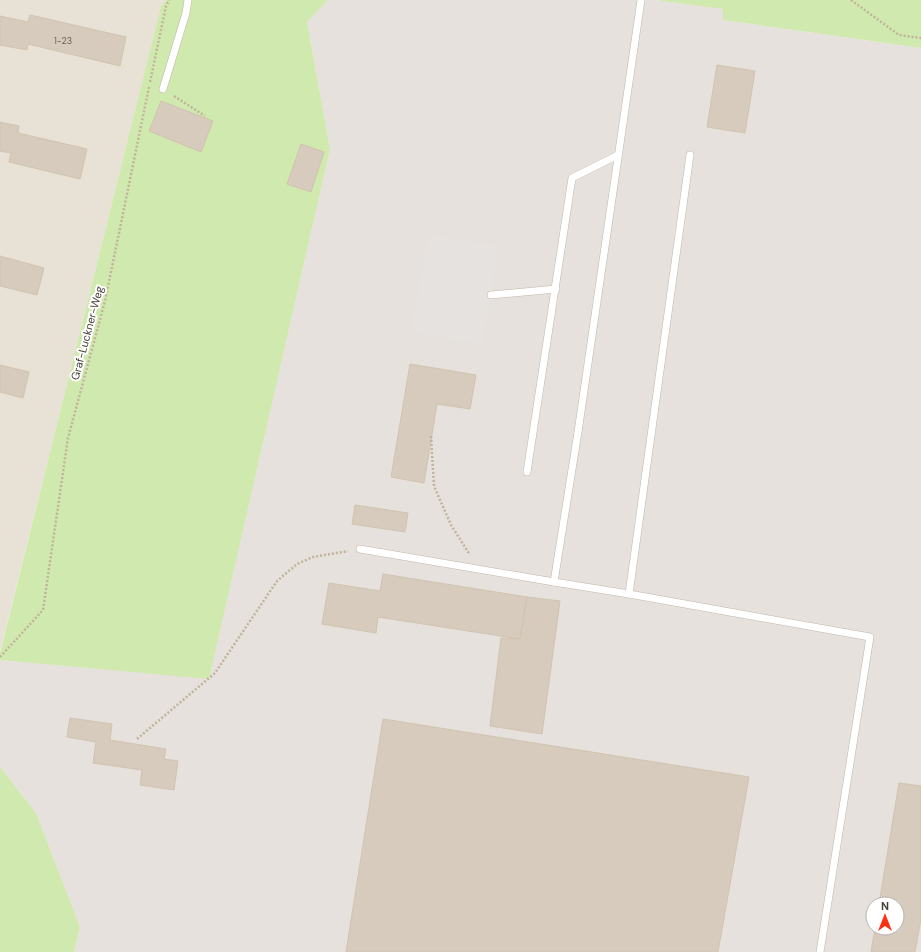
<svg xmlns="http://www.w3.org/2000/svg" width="921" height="952" font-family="'DM Sans',sans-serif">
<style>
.residential{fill:#e8e1d5}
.industrial{fill:#e6e1dc;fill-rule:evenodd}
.green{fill:#d0e9ae}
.parking{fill:#e5e2df}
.building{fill:#d6cbbc;stroke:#d1c3af}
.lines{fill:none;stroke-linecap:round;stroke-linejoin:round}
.service-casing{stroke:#c0b7a9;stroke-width:8}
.path{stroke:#c2b39a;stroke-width:2.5;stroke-dasharray:2 2;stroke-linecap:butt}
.service{stroke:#fff;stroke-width:7}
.labels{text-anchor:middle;stroke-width:4;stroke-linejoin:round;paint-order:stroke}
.number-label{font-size:9px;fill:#6b6358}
.street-label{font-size:11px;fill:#474036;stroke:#fff}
</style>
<rect width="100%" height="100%" fill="#f4f0e7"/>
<path class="residential" d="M0,0h166l-5,6 -161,645z"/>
<path class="industrial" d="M328,0h327l69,9v11l197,28v904h-847l6,-25 -44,-114 -36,-46v-107l209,18 121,-529 -23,-127zM873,904h24v24h-24z"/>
<g class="green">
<path d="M166,0h162l-21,22 23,127 -121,530 -209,-19v-7l161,-647z"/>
<path d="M655,0h266v48l-198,-28v-11z"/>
<path d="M0,767l36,46 44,114 -6,25h-74z"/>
</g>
<path class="parking" d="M428,234l71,12 -17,98 -71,-12z"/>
<g class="building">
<path d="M30,15l96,22 -6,29 -92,-22 -1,6 -27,-5v-29l28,6z"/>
<path d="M717,65l38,6 -10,62 -38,-6z"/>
<path d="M161,101l52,20 -12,31 -52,-21z"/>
<path d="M0,122l19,4 -1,7 69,16 -7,30 -71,-17 2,-9 -11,-2z"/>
<path d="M301,144l23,8 -13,40 -24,-8z"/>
<path d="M0,256l44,12 -7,27 -37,-9z"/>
<path d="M410,364l66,11 -6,34 -33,-5 -13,79 -33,-6z"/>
<path d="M0,365l29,7 -6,26 -23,-6z"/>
<path d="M355,505l53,8 -3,19 -53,-8z"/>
<path d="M383,574l144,23 -7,42 -142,-22 -2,16 -54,-9 7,-41 51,8z"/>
<path d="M527,597l33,4 -18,133 -52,-8 11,-88 19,1z"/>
<path d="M70,718l42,6 -2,16 56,9 -2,10 14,2 -4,29 -34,-5 2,-15 -49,-7 3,-21 -29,-5z"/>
<path d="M383,719l366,58 -31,175h-372z"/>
<path d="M899,783l22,3v133l-6,33h-44l4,-24h22v-24h-18z"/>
</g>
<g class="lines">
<defs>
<g id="service">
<path d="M641,0l-63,432 -24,150 75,12 241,43 -50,315"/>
<path d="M163,89l23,-76 2,-13"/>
<path d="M491,295l65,-6"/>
<path d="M527,472l45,-294 46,-23"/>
<path d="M360,549l194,33"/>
<path d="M629,594l61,-439"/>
</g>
</defs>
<use href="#service" class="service-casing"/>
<g class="path">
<path d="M851,0l48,35 22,3"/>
<path d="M150,82l16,-76 3,-6"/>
<path d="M174,96l31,20"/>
<path d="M431,436l3,50 17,39 19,30"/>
<path d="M0,657l43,-47 25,-172 37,-137 44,-214"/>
<path d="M137,739l78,-66 62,-92 20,-17 16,-7 35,-6"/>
</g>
<use href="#service" class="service"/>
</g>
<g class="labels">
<g class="number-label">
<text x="63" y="44">1-23</text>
</g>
<g class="street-label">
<text transform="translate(87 333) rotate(-75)" y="4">Graf-Luckner-Weg</text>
</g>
</g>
<g transform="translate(885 916)"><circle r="19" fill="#ffffff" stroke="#b5b3af"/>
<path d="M0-3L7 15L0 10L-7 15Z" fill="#ff3113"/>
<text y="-6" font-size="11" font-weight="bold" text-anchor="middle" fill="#474036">N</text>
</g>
</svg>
